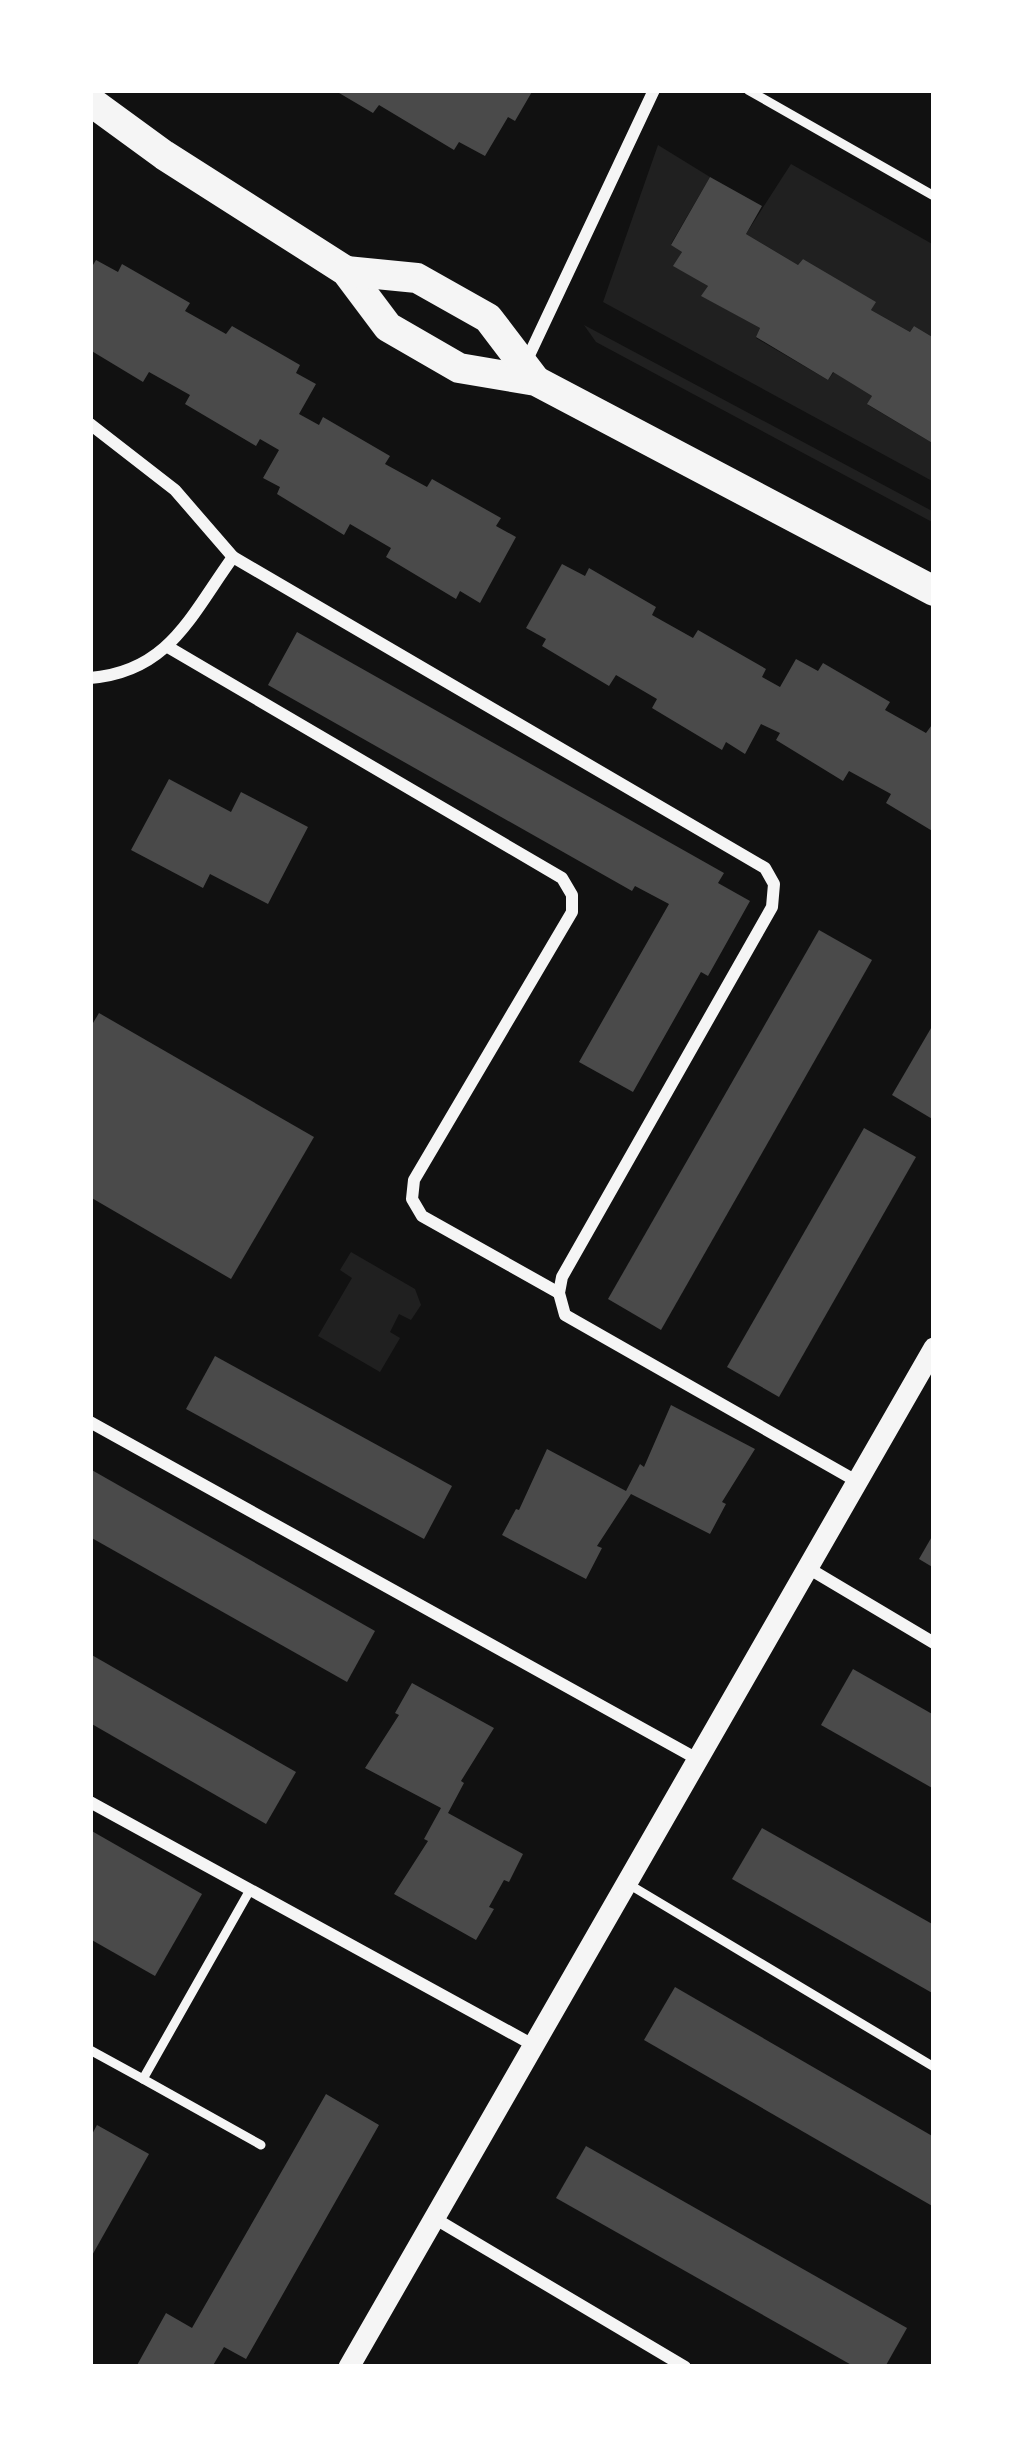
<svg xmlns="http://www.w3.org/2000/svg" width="1024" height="2457" font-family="'Zilla Slab',serif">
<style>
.green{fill:#202020}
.building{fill:#4a4a4a}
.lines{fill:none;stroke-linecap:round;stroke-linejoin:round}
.service{stroke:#f5f5f5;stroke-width:9}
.minor{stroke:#f5f5f5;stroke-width:12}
.tertiary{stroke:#f5f5f5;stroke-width:21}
.primary{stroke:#f5f5f5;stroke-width:30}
</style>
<rect width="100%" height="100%" fill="#111"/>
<g class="green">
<path d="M658,145l52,32 -39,67 11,8 -8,14 34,20 -6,10 58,32 -4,10 72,42 6,-8 38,24 -4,9 66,39v38l-331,-180z"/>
<path d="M791,164l143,81v93l-20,-12 -4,6 -39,-22 4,-8 -72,-43 -5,6 -52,-31z"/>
<path d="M584,325l350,187v11l-338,-181z"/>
<path d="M351,1252l64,37 6,16 -10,15 -12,-6 -9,18 10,6 -20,34 -62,-36 34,-58 -12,-8z"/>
</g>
<g class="building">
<path d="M334,90h199l-18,31 -7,-4 -23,39 -26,-14 -5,8 -75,-45 -6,8z"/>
<path d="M710,177l52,29 -16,28 52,31 5,-6 73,43 -5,8 39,22 4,-6 20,12v106l-67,-40 5,-8 -21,-13 -18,-11 -5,8 -72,-43 4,-9 -59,-32 7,-10 -35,-20 9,-14 -11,-7z"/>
<path d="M96,260l22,12 4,-8 68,39 -5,8 41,23 6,-8 68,39 -4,8 20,11 -17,30 20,11 4,-8 67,39 -5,8 42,23 5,-8 69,39 -5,8 20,11 -36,66 -20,-12 -4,8 -70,-42 5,-9 -41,-24 -6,11 -67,-41 3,-7 -17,-9 16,-28 -19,-11 -4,7 -71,-42 5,-9 -41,-23 -6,10 -53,-32v-80z"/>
<path d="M562,564l23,12 4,-8 67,39 -4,8 41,23 5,-8 68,39 -4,8 18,10 16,-28 22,12 5,-8 67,39 -5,8 41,23 8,-11v110l-48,-29 5,-9 -42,-23 -6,10 -67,-41 4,-7 -19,-9 -16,30 -19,-12 -4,8 -70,-42 5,-9 -41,-24 -7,11 -67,-40 4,-7 -20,-11z"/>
<path d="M297,632l427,241 -6,10 32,18 -42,75 -7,-4 -68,120 -54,-30 90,-158 -34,-18 -3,5 -364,-206z"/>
<path d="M169,779l62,33 10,-20 67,35 -40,77 -58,-30 -7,14 -72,-38z"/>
<path d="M819,930l53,30 -211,370 -53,-31z"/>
<path d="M99,1013l215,124 -83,142 -141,-82v-169z"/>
<path d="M934,1023v97l-42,-25z"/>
<path d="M864,1128l52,29 -137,240 -52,-30z"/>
<path d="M215,1356l237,130 -28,53 -238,-130z"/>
<path d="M671,1405l84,44 -33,53 4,2 -16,30 -79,-40 -34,52 5,2 -16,31 -84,-44 14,-26 3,1 28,-61 79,42 14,-27 4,3z"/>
<path d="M90,1469l285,162 -28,51 -257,-145z"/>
<path d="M934,1533v35l-15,-9z"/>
<path d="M90,1654l206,118 -30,52 -176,-101z"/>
<path d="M853,1669l81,46v74l-113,-64z"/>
<path d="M412,1683l82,45 -33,53 3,2 -16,30 75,41 -14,28 -5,-2 -15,27 5,2 -18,31 -82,-46 34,-53 -4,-2 17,-31 -76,-40 34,-53 -4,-2z"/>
<path d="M762,1828l172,97v69l-202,-115z"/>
<path d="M90,1830l112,64 -47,82 -65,-37z"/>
<path d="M675,1987l259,150v70l-290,-167z"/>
<path d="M326,2094l53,31 -133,234 -22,-12 -12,20h-76l30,-54 26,15z"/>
<path d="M97,2125l52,29 -59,105v-121z"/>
<path d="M586,2146l321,182 -22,39h-30l-299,-169z"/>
</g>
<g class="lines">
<g class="service">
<path d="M748,90l186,106"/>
<path d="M630,1885l304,182"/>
<path d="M90,2050l53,29 107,-189"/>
<path d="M143,2079l118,66"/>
</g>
<g class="minor">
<path d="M525,364l129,-274"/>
<path d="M90,424l85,66 58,67"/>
<path d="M168,647l394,231 10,17v17l-158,268 -2,19 10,17 137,77"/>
<path d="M90,678c79,-6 101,-63 143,-121l532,311 9,16 -2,23 -210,370 -3,16 6,22 293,167"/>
<path d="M90,1422l609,338"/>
<path d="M808,1568l126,75"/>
<path d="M90,1802l445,244"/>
<path d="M434,2218l251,149"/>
</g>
<path class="tertiary" d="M349,2367l585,-1019"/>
<g class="primary">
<path d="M90,101l74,54 182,116 42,56 71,41 77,13 398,210"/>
<path d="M346,271l71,7 71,40 48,63"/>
</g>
</g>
<rect width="1024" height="2457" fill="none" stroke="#ffffff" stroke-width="186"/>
</svg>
